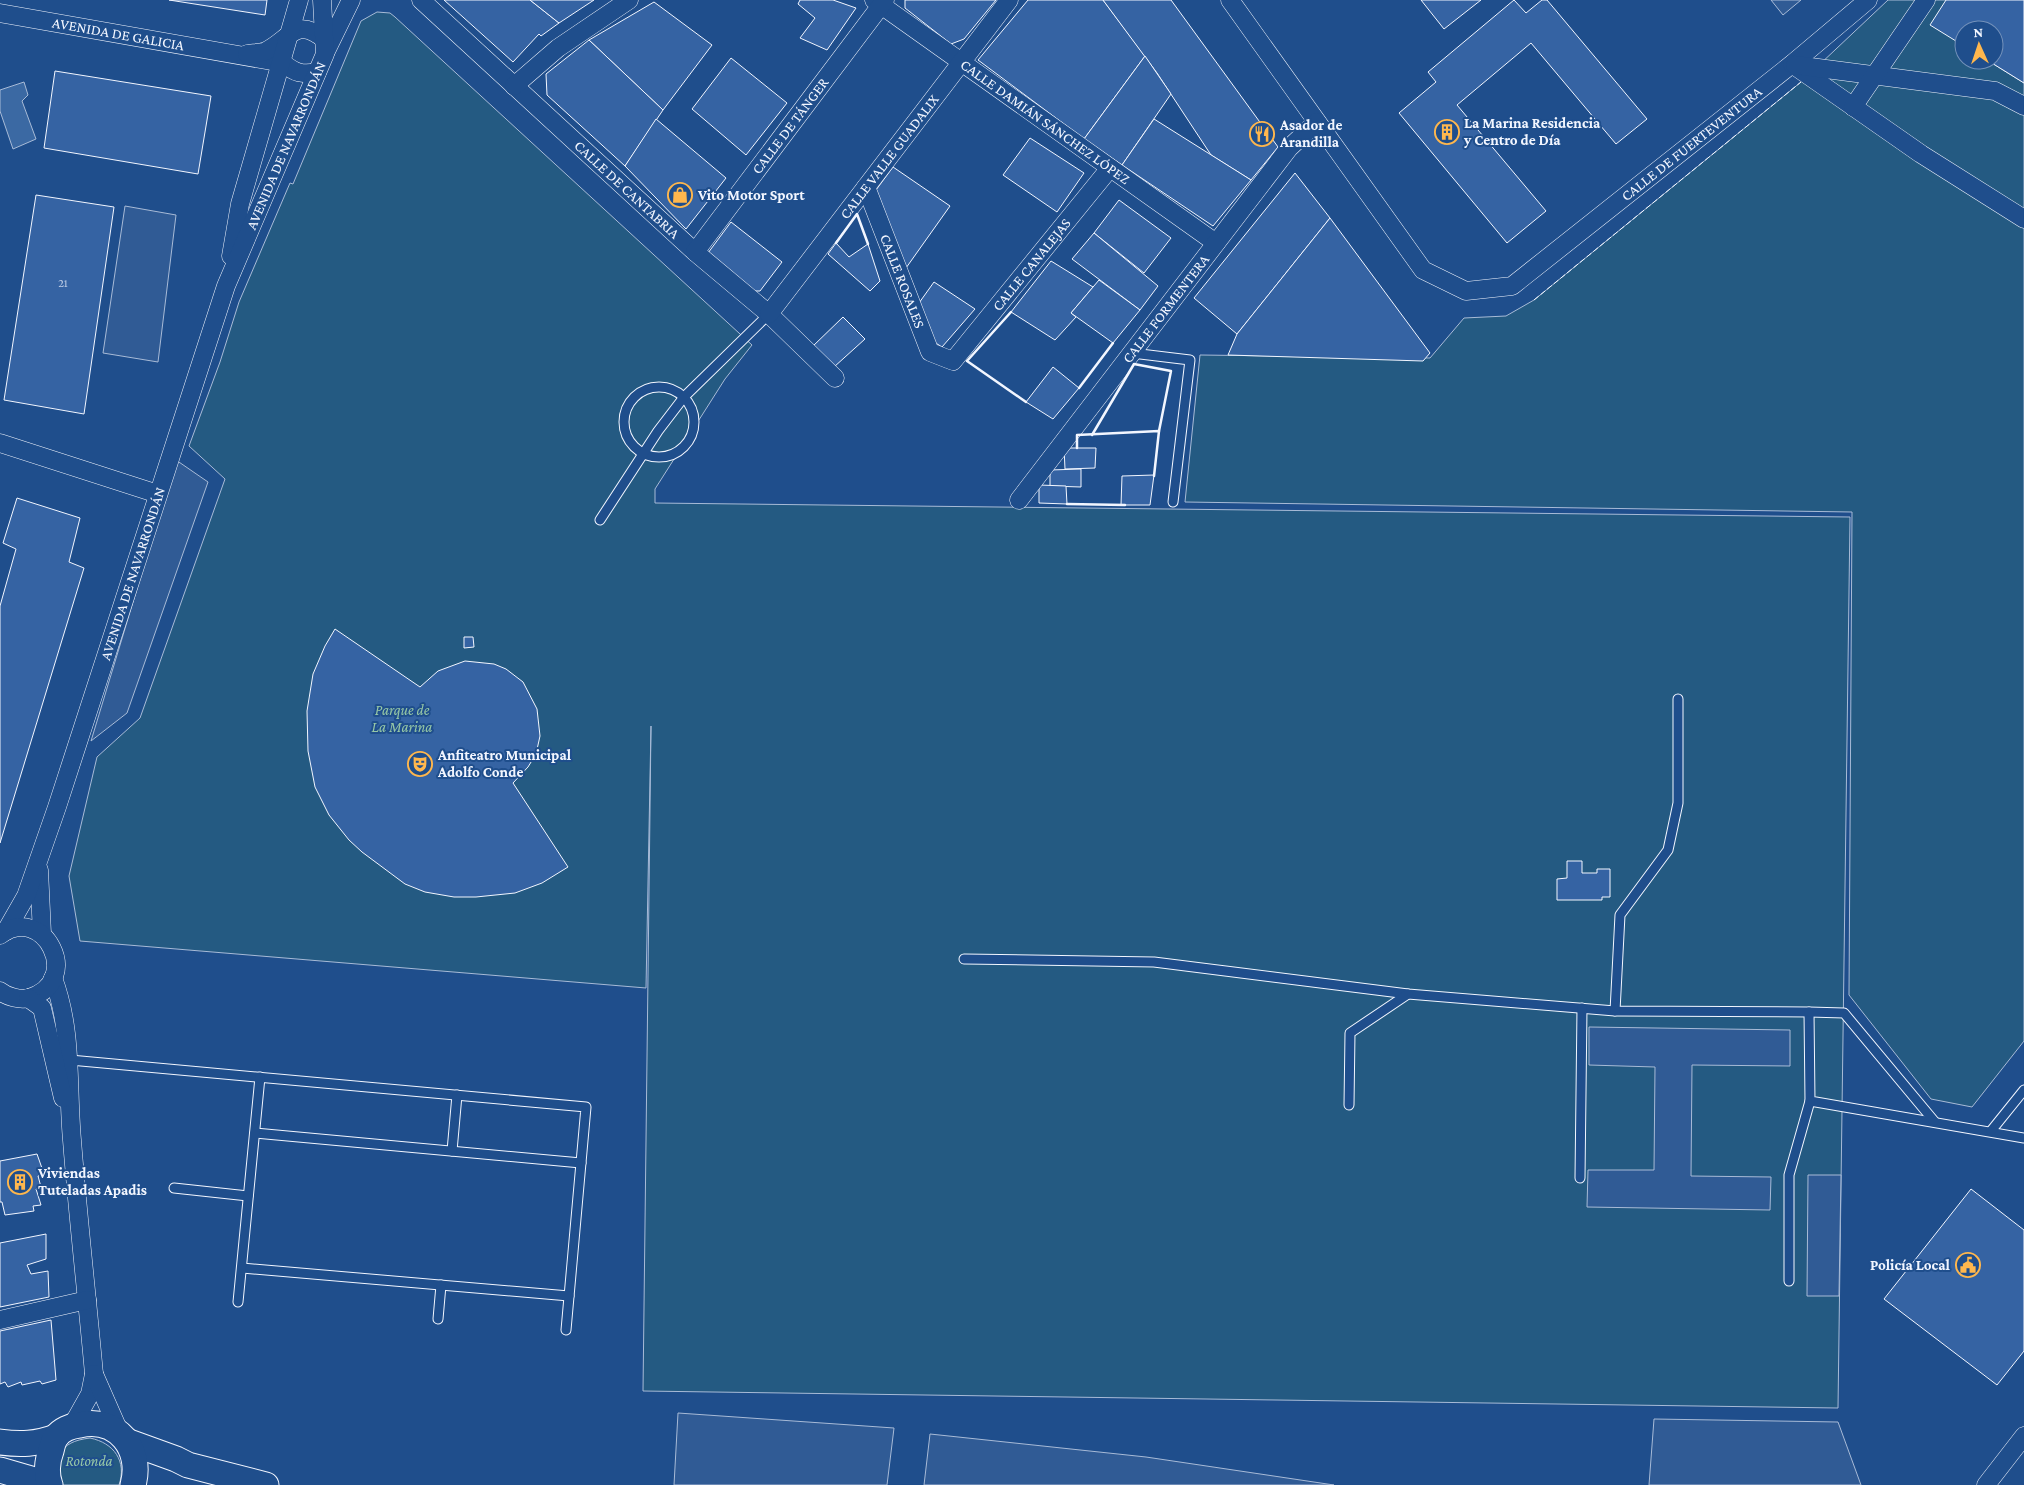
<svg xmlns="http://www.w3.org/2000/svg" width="2024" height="1485" font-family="'Crimson Pro',serif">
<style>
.green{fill:#245a82;stroke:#a8bbd7}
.parking{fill:#305b95;stroke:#a8bbd7}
.water{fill:#3b69a3;stroke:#a8bbd7}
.building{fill:#3563a3;stroke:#f2f6ff}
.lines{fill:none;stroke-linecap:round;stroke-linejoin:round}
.lane-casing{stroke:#f2f6ff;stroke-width:11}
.street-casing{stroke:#f2f6ff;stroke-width:19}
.secondary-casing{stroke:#f2f6ff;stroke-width:27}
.lane{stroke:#1f4e8c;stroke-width:9}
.street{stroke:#1f4e8c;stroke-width:18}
.secondary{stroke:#1f4e8c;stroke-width:25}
.fence{stroke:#f2f6ff;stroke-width:1;stroke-dasharray:6 2.5;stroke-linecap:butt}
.wall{stroke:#f2f6ff;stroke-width:2.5}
.labels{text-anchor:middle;stroke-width:4;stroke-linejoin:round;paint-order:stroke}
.number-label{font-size:12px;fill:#c3d1e8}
.street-label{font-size:15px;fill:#f2f6ff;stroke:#1f4e8c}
.poi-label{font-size:15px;font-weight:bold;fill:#f2f6ff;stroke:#1f4e8c;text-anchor:start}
.park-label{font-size:15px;font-style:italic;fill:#97c8a6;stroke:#1f4e8c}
</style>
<rect width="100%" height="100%" fill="#1f4e8c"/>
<g class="green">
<path d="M1888,0h58l18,46v14h23l37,23v958l-52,66 -41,-8 -82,-104 3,-483 -667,-10 15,-147 230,3 34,-40 42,-2 28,-16 267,-218z"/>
<path d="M377,12l13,1 5,4 357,328 -27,34 -70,110v14l1195,14 -12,891 -1195,-17 8,-665 -5,262 -566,-47 -11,-65 28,-119 43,-39 85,-239 -36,-33 31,-84 19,-60 51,-119 3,1 68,-163z"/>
<path d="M90,1438c24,5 37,23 29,47h-60c-2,-28 -2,-43 31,-47z"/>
</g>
<g class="parking">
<path d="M1771,0h30l-18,15z"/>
<path d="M125,206l51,9 -18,147 -55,-9z"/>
<path d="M176,460l32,22 -81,231 -36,28z"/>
<path d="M1589,1027l201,3v36l-98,-1 -1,111 80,1 -1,33 -183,-3 1,-37h66l1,-103 -66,-2z"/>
<path d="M1808,1175h33l-2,121h-32z"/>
<path d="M678,1413l216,15 -7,57h-213z"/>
<path d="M1654,1419l184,3 23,63h-212z"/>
<path d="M930,1434l216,23 188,28h-410z"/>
</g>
<path class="water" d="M24,82l4,13 -6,6 14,38 -23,10 -13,-38v-21z"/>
<g class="building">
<path d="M169,0h98l-2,15z"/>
<path d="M444,0h86l29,23 -18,13 -2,-2 -26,28z"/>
<path d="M530,0h64l-35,23z"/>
<path d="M800,0h33l23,8 -29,42 -27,-12 15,-20 -17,-14z"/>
<path d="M905,0h91l-32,39 -13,5 -46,-36z"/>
<path d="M1028,0h75l42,56 -61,83 -106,-79z"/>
<path d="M1103,0h68l107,147 -27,33 -40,-25 -54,-82z"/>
<path d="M1421,0h60l-37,29z"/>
<path d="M1514,0l12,13 16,-13h5l100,119 -31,25 -85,-101 -74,62 89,106 -39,32 -108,-130 37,-31 -8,-10z"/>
<path d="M1946,0h78v83l-37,-23h7v-30h-30v16l-34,-21z"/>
<path d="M654,2l58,43 -49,65 -74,-70z"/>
<path d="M589,40l74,70 -38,56 -78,-71 -1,-21z"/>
<path d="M1145,56l26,38 -49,71 -38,-26z"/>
<path d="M731,58l56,45 -41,52 -54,-46z"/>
<path d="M55,71l156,25 -13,78 -154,-26z"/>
<path d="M656,119l70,59 -40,51 -61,-63z"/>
<path d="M1154,119l97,61 -38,46 -91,-61z"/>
<path d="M1030,138l54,35 -27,39 -54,-37z"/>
<path d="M893,167l57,39 -44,62 -30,-78z"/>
<path d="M1295,173l35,45 -93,116 -43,-36z"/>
<path d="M36,195l78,12 -30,207 -80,-14z"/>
<path d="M1119,200l52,38 -27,35 -50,-40z"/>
<path d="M1330,218l100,135 -7,8 -195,-6 9,-21z"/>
<path d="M731,222l51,40 -22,29h-9l-43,-38z"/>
<path d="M1094,233l64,53 -18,24 -68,-51z"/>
<path d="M836,243l13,14 19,-13 12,37 -10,10 -42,-37z"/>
<path d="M1051,261l42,26 -22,26 5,4 -21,23 -44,-28z"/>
<path d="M1099,280l41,30 -27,33 -42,-30z"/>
<path d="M934,282l41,27 -33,38 -11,-7 -12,-37z"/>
<path d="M843,317l22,22 -31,28 -22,-20z"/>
<path d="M1053,367l26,21 -26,31 -27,-17z"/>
<path d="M1064,448h32l-1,20 -30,1z"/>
<path d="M1081,469v18l-31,-1v-16z"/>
<path d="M1154,475l-4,30h-29l1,-29z"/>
<path d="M1039,485l27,1 1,18 -28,-1z"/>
<path d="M17,498l63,20 -11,44 15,6 -84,275v-237l16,-57 -13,-6z"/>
<path d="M335,629l85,58 18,-16 27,-10 29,3 12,5 17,13 14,27 3,27 -4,18 -8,13 -15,16 55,84 -26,16 -27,10 -39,4h-22l-29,-5 -20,-8 -43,-32 -13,-12 -20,-25 -14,-28 -7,-36 -1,-40 6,-37 12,-28z"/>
<path d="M464,637h9l1,10 -10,1z"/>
<path d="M1567,861h15v12h15v-4h13v28h-8v3h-45v-21l10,-1z"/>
<path d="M37,1154l7,20 -6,2 3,11 -5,2 5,16 -8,1 1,5 -29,4 -3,-13h-2v-41z"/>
<path d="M1971,1189l53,41v121l-27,34 -113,-86z"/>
<path d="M46,1234v25l-19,6 4,9 17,-3 1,26 -49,10v-64z"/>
<path d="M51,1320l5,60 -14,4 -2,-3 -18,4 -1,-3 -13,5 -3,-5 -5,2v-53z"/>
</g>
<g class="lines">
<defs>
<g id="lane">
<path d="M1132,353l58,7 -17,142"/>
<circle cx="659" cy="422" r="35"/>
<path d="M600,520l58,-89 26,-34 85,-83"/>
<path d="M964,959l190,3 254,32 207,17 194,1 1,89 214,37"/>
<path d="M1615,1011l5,-96 48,-65 10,-47v-104"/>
<path d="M1809,1012l35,1 90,108"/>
<path d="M70,1060l516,47 -20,223"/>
<path d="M1349,1105l1,-72 58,-39"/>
<path d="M1991,1131l33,-41"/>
<path d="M255,1133l326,30"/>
<path d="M452,1151l5,-56"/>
<path d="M1580,1178l2,-170"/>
<path d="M174,1188l74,8"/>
<path d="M242,1268l327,28"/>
<path d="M1789,1281v-106l21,-74"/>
<path d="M238,1302l22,-225"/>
<path d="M438,1319l3,-34"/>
</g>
<g id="street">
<path id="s1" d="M421,0l274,252 74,62 66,64"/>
<path id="s2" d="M874,0l342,243"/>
<path id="s3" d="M1230,0l193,270 43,21 46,-5 280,-222 76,-64"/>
<path id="s4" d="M0,13l283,50c12,10 19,12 34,9"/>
<path d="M326,51l25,-51"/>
<path d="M247,54c6,-1 14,-1 19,-3 24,-12 30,-35 58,-12"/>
<path d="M1792,64l129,90 103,65"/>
<path d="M1795,65l200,26 29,15"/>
<path d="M514,86l44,-38 71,-48"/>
<path d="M1853,107l73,-107"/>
<path id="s5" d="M866,187l64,165 23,9 157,-193"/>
<path id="s6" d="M695,252l190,-252"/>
<path d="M231,256l9,-52 59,-204"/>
<path id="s7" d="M769,314l240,-314"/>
<path d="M0,443l158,51"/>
<path id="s8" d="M1019,500l270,-352 28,-26"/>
<path d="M39,870l3,64"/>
<path id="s9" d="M6,931l20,-35 31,-89 169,-521 99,-232 -3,-54"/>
<path d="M53,978c20,53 14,107 19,162 6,78 15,156 22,234l-4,20 -18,32"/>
<path d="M0,991c7,6 20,9 29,7 56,-17 14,-96 -29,-63"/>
<path d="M28,998l14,10 21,90"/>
<path d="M0,1320l87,-20"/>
<path d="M94,1374l25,57"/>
<path d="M1986,1485l38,-49"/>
</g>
<g id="secondary">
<path d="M0,1442c21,3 36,2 56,-5"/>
<path d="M129,1442l47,17 12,6 78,20"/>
<path d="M0,1470l31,9 8,6"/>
<path d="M50,1485c-4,-10 -3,-24 1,-34 1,-4 2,-10 5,-14 5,-7 15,-11 23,-12 38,-9 64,24 54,60"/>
</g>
</defs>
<use href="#lane" class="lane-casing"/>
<use href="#street" class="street-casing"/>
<use href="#secondary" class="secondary-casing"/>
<use href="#lane" class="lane"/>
<use href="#street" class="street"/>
<use href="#secondary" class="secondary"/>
<path class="fence" d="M1534,300l267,-218"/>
<g class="wall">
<path d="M836,243l21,-29 11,30"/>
<path d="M1011,312l-44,49 59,41"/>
<path d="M1079,388l34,-45"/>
<path d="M1092,435l42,-71 37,7 -12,60"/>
<path d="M1077,448v-13l82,-4 -5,45"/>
<path d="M1067,504l58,1"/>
</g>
</g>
<defs>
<symbol id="building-ring" viewBox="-11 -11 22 22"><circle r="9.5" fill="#1f4e8c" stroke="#ffb74d" stroke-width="1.5"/><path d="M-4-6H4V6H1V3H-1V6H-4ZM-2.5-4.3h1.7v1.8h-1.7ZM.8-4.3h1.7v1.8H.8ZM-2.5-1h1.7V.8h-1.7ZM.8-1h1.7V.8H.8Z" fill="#ffb74d"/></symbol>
<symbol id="restaurant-ring" viewBox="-11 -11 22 22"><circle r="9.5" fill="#1f4e8c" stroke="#ffb74d" stroke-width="1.5"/><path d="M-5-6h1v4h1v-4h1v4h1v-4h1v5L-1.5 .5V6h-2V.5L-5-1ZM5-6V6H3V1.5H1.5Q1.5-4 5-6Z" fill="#ffb74d"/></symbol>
<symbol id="shop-ring" viewBox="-11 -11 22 22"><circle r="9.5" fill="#1f4e8c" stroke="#ffb74d" stroke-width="1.5"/><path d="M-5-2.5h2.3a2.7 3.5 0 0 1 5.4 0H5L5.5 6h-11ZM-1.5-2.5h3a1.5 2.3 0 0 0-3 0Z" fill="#ffb74d"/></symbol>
<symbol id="theatre-ring" viewBox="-11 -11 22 22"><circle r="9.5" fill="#1f4e8c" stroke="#ffb74d" stroke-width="1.5"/><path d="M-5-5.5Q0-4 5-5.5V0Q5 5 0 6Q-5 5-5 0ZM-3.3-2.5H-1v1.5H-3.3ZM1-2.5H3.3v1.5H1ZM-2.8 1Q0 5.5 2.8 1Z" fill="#ffb74d"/></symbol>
<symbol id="civic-ring" viewBox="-11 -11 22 22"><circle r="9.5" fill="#1f4e8c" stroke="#ffb74d" stroke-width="1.5"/><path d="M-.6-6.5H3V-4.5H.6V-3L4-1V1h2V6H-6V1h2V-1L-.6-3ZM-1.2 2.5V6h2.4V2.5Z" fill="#ffb74d"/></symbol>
</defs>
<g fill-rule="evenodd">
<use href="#building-ring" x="1433" y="118" width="28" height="28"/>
<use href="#restaurant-ring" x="1248" y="120" width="28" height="28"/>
<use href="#shop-ring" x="666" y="181" width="28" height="28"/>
<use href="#theatre-ring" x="406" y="750" width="28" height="28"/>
<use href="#building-ring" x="6" y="1168" width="28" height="28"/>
<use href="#civic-ring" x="1954" y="1251" width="28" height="28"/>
</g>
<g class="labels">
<g class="number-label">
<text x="63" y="287">21</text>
</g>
<g class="street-label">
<text dy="5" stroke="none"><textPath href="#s4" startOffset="120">AVENIDA DE GALICIA</textPath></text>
<text dy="5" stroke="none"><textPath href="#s2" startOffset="210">CALLE DAMIÁN SÁNCHEZ LÓPEZ</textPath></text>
<text dy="5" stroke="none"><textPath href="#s6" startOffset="158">CALLE DE TÁNGER</textPath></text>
<text dy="5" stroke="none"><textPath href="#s3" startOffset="655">CALLE DE FUERTEVENTURA</textPath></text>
<text dy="5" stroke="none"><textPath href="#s9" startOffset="835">AVENIDA DE NAVARRONDÁN</textPath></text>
<text dy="5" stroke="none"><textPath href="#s7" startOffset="198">CALLE VALLE GUADALIX</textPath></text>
<text dy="5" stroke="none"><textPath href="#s1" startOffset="280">CALLE DE CANTABRIA</textPath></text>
<text dy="5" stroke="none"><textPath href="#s5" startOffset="326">CALLE CANALEJAS</textPath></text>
<text dy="5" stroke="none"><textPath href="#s5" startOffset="101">CALLE ROSALES</textPath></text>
<text dy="5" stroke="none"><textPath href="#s8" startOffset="241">CALLE FORMENTERA</textPath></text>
<text dy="5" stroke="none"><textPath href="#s9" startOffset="380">AVENIDA DE NAVARRONDÁN</textPath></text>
</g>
<g class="poi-label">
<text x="1464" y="128">La Marina Residencia<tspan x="1464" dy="17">y Centro de Día</tspan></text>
<text x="1280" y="130">Asador de<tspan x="1280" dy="17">Arandilla</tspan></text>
<text x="698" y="200">Vito Motor Sport</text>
<text x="438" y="760">Anfiteatro Municipal<tspan x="438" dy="17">Adolfo Conde</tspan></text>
<text x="38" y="1178">Viviendas<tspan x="38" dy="17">Tuteladas Apadis</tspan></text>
<text x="1950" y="1270" text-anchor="end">Policía Local</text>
</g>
<g class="park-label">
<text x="402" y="715">Parque de<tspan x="402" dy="17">La Marina</tspan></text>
<text x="89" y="1466">Rotonda</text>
</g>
</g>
<g transform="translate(1979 45) rotate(357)"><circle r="24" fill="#1f4e8c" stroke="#7391ba"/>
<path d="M0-4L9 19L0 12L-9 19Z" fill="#ffb74d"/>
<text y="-8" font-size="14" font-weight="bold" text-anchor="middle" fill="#f2f6ff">N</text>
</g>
</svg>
